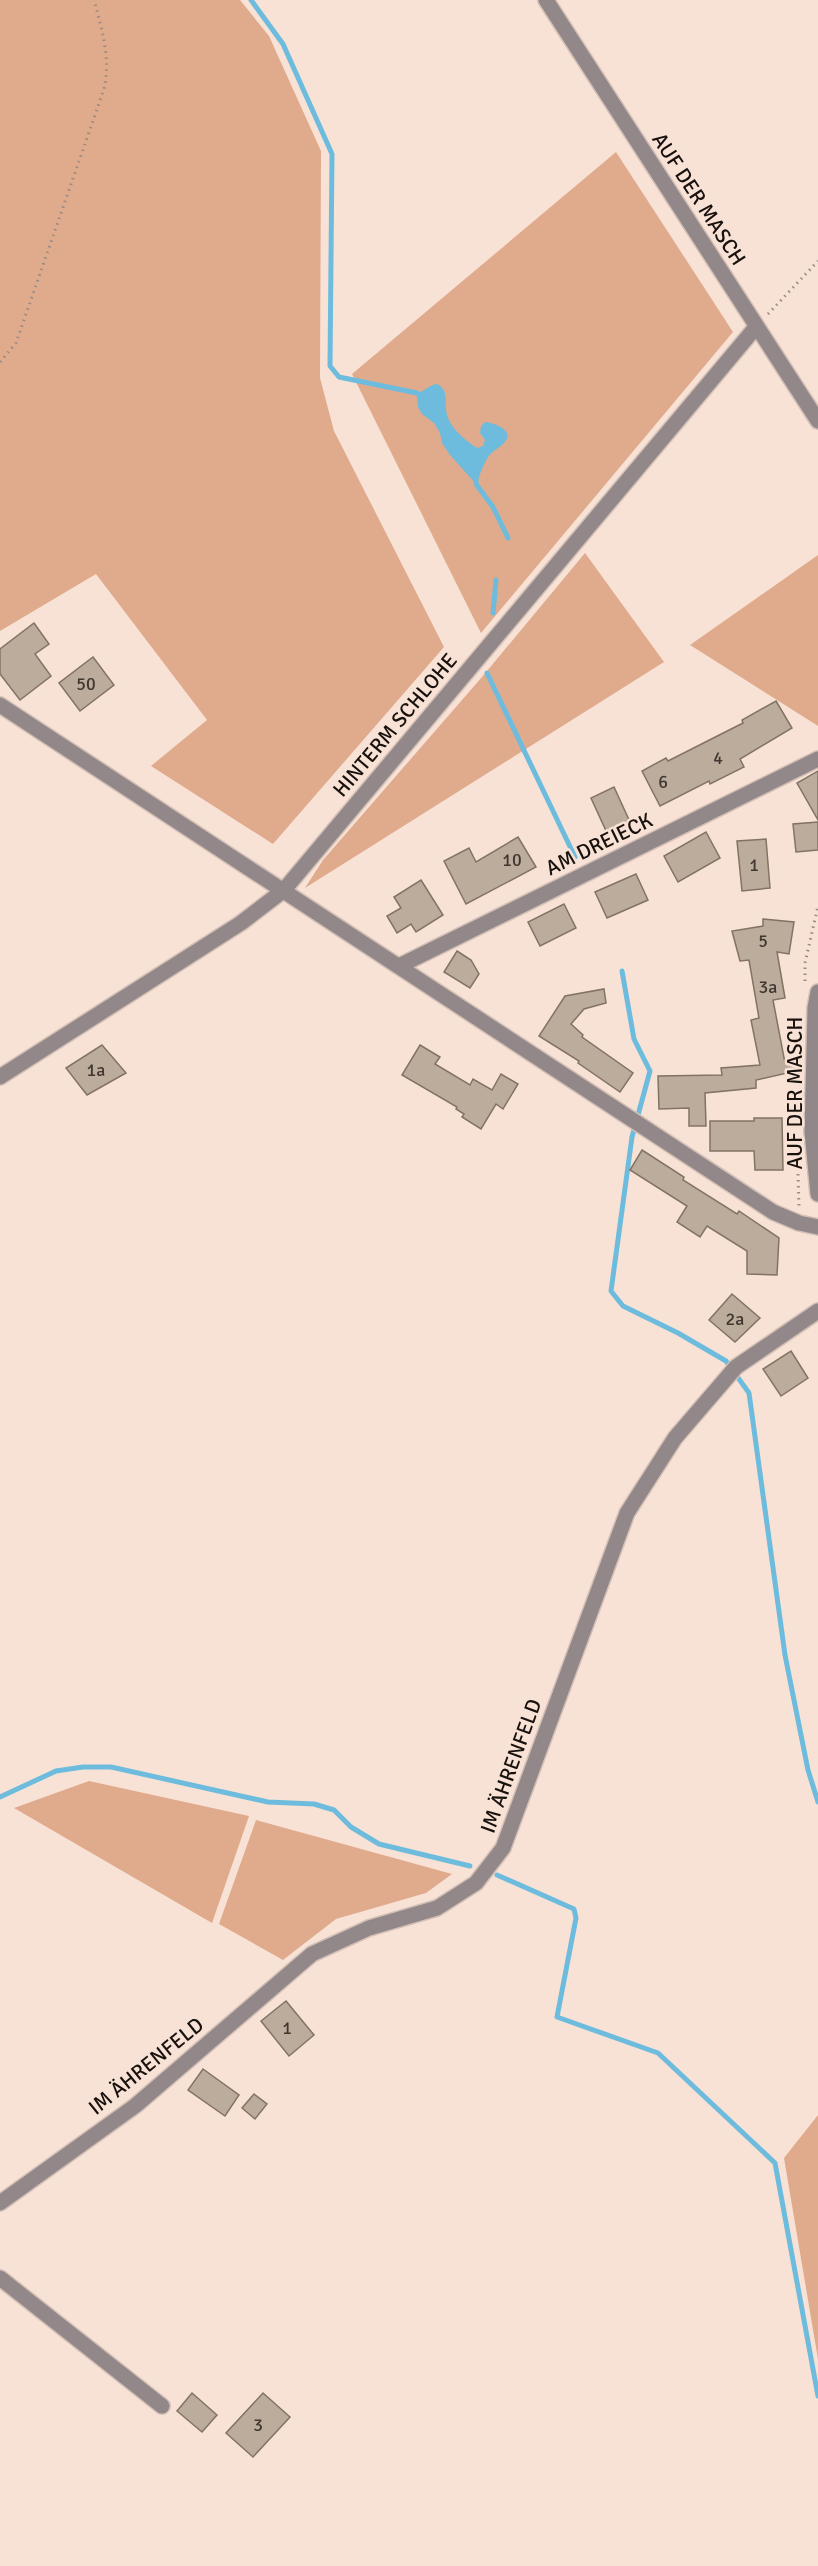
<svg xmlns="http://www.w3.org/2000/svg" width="818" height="2566" font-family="Signika,sans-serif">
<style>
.green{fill:#e0aa8d}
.water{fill:#6dbcde}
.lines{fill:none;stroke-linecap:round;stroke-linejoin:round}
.stream{stroke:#6dbcde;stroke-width:5}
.building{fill:#bbac9c;stroke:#827364;stroke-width:1.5}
.minor-casing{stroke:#d4c0b6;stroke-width:18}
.path{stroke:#9a8b82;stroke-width:3;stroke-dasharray:1.5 4.5;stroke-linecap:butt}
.minor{stroke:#938889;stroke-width:15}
.labels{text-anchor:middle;stroke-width:5;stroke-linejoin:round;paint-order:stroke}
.number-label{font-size:18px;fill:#403730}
.street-label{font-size:21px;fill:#17100c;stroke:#f8e2d6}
</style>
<rect width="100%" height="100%" fill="#f8e2d6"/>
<g class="green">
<path d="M0,0h240l29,36 52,115 -1,227 14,53 110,216 -171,197 -122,-78 56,-46 -111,-146 -96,57z"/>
<path d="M616,152l117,180 -252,301 -129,-259z"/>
<path d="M585,553l79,109 -359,226 18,-28 159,-183z"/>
<path d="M818,555v171l-128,-81z"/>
<path d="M89,1781l160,35 -37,107 -198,-115z"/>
<path d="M256,1820l196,54 -26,19 -90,26 -53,41 -64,-36z"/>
<path d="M818,2115v244l-34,-201z"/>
</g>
<path class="water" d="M437,384c13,7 7,19 10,31 4,14 18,25 30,33l6,-2 2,-6 -5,-7 1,-7 4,-4c10,1 32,9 18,22 -5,5 -11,7 -15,13 -5,8 -8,18 -12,27l-26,-29 -8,-12 -2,-10 -6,-10 -12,-9 -4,-7 -1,-14c8,-2 12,-8 20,-9z"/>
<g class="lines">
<g class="stream">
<path d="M251,0l32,44 49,110 -2,212 9,11 78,16 5,5"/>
<path d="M476,477v7l17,23 15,31"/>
<path d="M493,613l3,-33"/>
<path d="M487,673l88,184"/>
<path d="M622,971l12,68 16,32 -18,66 -21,154 12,15 55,27 48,28 23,32 36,262 23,115 10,32"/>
<path d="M0,1797l56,-26 27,-4h28l157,35 46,2 20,6 17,17 28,17 91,22"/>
<path d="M497,1875l77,34 2,9 -19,99 101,36 117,110 43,233"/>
</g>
</g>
<g class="building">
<path d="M34,623l15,21 -14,10 16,22 -31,24 -20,-26v-25z"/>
<path d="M93,657l21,28 -34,26 -21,-28z"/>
<path d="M776,701l16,27 -52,31 4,8 -34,17 -1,-3 -49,25 -18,-35 24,-13 2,3 75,-38 -1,-3z"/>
<path d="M818,771v49l-21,-37z"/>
<path d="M614,787l16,35 -23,11 -16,-35z"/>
<path d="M818,822v28l-22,2 -3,-28z"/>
<path d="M706,832l14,26 -42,24 -14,-26z"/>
<path d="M518,837l18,30 -70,37 -22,-43 25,-13 7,14z"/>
<path d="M766,839l4,49 -28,3 -5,-50z"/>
<path d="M636,874l12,26 -41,18 -12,-26z"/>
<path d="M421,880l22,35 -27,17 -5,-8 -14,9 -10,-17 14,-8 -7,-11z"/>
<path d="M564,904l12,24 -36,18 -12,-24z"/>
<path d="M763,919l31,3 -5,32 -12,-2 8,46 -12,2 12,63 10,-1 1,9 -40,9v8l-51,5 1,33h-17v-18l-30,1 -1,-33 64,-1 -1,-7 39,-3 -9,-45 8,-2 -10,-58 -9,1 -8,-30 31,-5z"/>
<path d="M457,951l14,9 8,14 -9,14 -26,-16z"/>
<path d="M604,989l2,14 -22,6 -13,15 12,11 -1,2 51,36 -13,19 -42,-29 1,-2 -40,-25 26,-40z"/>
<path d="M102,1045l24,28 -39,22 -21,-27z"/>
<path d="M420,1045l20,12 -5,7 35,21 3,-6 19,11 9,-16 17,10 -15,25 -7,-5 -15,25 -19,-12 2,-3 -8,-5 1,-2 -55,-32z"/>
<path d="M754,1118h28l1,52h-28l-1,-19h-44v-30h44z"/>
<path d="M642,1150l42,27 -1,3 54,34 2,-3 40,27 -2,37 -30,-1v-23l-40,-25 -7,11 -23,-15 10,-16 -57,-36z"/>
<path d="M732,1294l28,24 -25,24 -26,-22z"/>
<path d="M791,1351l17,27 -27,18 -18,-27z"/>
<path d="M286,2001l28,34 -25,21 -28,-35z"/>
<path d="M203,2069l36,26 -14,21 -37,-26z"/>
<path d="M254,2094l13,10 -12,15 -13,-11z"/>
<path d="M192,2393l25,22 -15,17 -25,-21z"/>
<path d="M263,2393l27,24 -37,40 -27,-24z"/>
</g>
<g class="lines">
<defs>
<g id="minor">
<path d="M546,0l272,421"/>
<path d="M0,705l773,507 26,11 19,4"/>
<path d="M399,966l419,-207"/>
<path d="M818,992l-3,16 -3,124 6,62"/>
<path d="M0,1077l241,-154 43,-33 472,-563"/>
<path d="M0,2203l135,-97 177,-152 57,-26 68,-20 39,-25 27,-35 124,-335 48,-75 61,-71 82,-56"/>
<path d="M0,2278l162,128"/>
</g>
</defs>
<use href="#minor" class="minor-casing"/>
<g class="path">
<path d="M768,314l50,-53"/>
<path d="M0,362l16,-19 88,-254c7,-29 -2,-60 -10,-89"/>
<path d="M805,981v-18l13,-57"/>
<path d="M798,1174l1,32"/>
</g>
<use href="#minor" class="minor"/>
</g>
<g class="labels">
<g class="number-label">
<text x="86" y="690">50</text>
<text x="718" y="764">4</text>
<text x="663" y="788">6</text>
<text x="512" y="866">10</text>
<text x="754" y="871">1</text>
<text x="763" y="947">5</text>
<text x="768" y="993">3a</text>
<text x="96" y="1076">1a</text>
<text x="735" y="1325">2a</text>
<text x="287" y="2034">1</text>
<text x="258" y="2431">3</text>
</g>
<g class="street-label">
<text transform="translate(699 199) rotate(57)" y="7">AUF DER MASCH</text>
<text transform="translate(395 725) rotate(-50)" y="7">HINTERM SCHLOHE</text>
<text transform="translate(599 844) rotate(-26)" y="7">AM DREIECK</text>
<text transform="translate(795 1093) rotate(-90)" y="7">AUF DER MASCH</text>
<text transform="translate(511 1766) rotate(-70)" y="7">IM ÄHRENFELD</text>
<text transform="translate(146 2066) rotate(-39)" y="7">IM ÄHRENFELD</text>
</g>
</g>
</svg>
